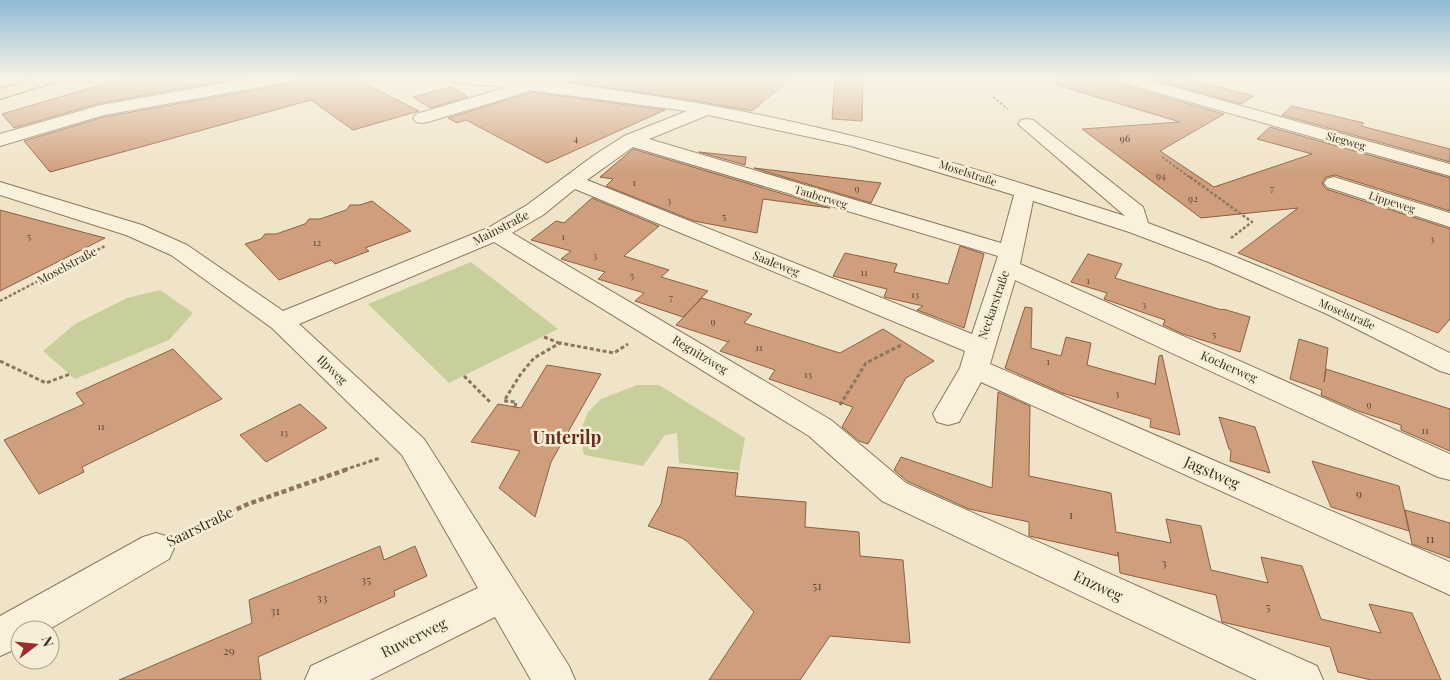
<svg xmlns="http://www.w3.org/2000/svg" width="1450" height="680" font-family="'Playfair Display',serif">
<style>
.green{fill:#c9cf9b}
.building{fill:#cf9f7d;stroke:#8d5f41}
.lines{fill:none;stroke-linecap:round;stroke-linejoin:round}
.minor-casing{stroke:#8d765c;stroke-width:2}
.major-casing{stroke:#5b4430;stroke-width:2}
.path-far3{stroke:#8d765c;stroke-width:2;stroke-dasharray:2.5 2;stroke-linecap:butt}
.path-far2{stroke:#8d765c;stroke-width:2.5;stroke-dasharray:3 2;stroke-linecap:butt}
.path-far1{stroke:#8d765c;stroke-width:3;stroke-dasharray:4 2.5;stroke-linecap:butt}
.path{stroke:#8d765c;stroke-width:4.5;stroke-dasharray:5 3;stroke-linecap:butt}
.minor{fill:#faf1dc;fill-rule:evenodd}
.major{fill:#f3d9a0;fill-rule:evenodd}
.labels{text-anchor:middle;stroke-width:5;stroke-linejoin:round;paint-order:stroke}
.number-label{font-size:10px;fill:#624a37}
.far-street-label{font-size:11px;fill:#3d2e20;stroke:#f7eed8}
.street-label{font-size:12px;fill:#3d2e20;stroke:#f7eed8}
.near-number-label{font-size:12px;fill:#624a37}
.near-street-label{font-size:15px;fill:#3d2e20;stroke:#f7eed8}
.district-label{font-size:18px;font-weight:bold;fill:#6b2e1e;stroke:#f7eed8}
</style>
<rect width="100%" height="100%" fill="#f0e4c8"/>
<g class="green">
<path d="M471,262l87,67 -109,54 -81,-79z"/>
<path d="M160,290l33,23 -24,27 -94,39 -32,-28 32,-27 52,-26z"/>
<path d="M637,385h22l86,53 -6,33 -60,-8 -2,-30 -12,2 -22,31 -59,-11 -5,-21 9,-22 13,-13z"/>
</g>
<g class="building">
<path d="M124,78h118l-141,25 -87,25 -12,-14z"/>
<path d="M292,78h67l1,3 59,30 -66,19 -42,-30 -261,72 -26,-31 80,-24 178,-32 7,-2z"/>
<path d="M580,78h211l-39,33 -61,-11 -122,-18z"/>
<path d="M835,78h28l-1,43 -30,-2z"/>
<path d="M1058,78h59l2,6 105,30 -64,37 54,36 98,-33 -55,-15 13,-12 180,51v33l-115,-36 -9,2 -4,6 4,6 124,40v90l-12,14 -200,-80 60,-45 -97,10 -119,-89 98,-7 -123,-37z"/>
<path d="M1149,78h34l71,18 -13,8z"/>
<path d="M451,87l17,10 -37,11 -18,-11z"/>
<path d="M532,92l133,18 -118,53 -81,-43 -9,3 -9,-5z"/>
<path d="M1292,106l72,17 -3,3 89,23v13l-168,-47z"/>
<path d="M633,149l197,59 -67,-9 -6,34 -63,-12 -88,-35 7,-7 -13,-2z"/>
<path d="M699,152l47,5 -1,8z"/>
<path d="M754,168l127,15 -10,20z"/>
<path d="M592,198l67,28 -35,30 45,14 -8,7 47,14 -25,26 -48,-16 9,-8 -46,-14 7,-7 -44,-13 10,-8 -40,-11 25,-19 8,2z"/>
<path d="M372,201l39,30 -46,17 4,3 -34,13 -4,-4 -52,20 -34,-36 16,-5 4,-5h11l29,-10 4,-5h11l26,-9 4,-5h10z"/>
<path d="M0,210l71,19 34,9 -105,53z"/>
<path d="M960,246l24,8 -20,74 -47,-18 6,-4 -39,-9 3,-8 -54,-13 12,-23 52,11 -3,8 54,12z"/>
<path d="M1088,254l34,10 -7,14 107,32 1,-1 27,8 -10,35 -57,-18 -20,-9 2,-5 -61,-21 3,-6 -36,-11z"/>
<path d="M702,298l50,16 -8,9 96,30 43,-24 51,32 -28,17 -38,66 -9,-3 -17,-14 11,-20 -84,-28 6,-9 -55,-19 10,-11 -2,2 -52,-17z"/>
<path d="M1025,307l7,1 -1,40 30,8 5,-19 25,6 -4,22 68,19v1l4,-29 3,-1 18,80 -30,-8 1,-8 -89,-26 -57,-25z"/>
<path d="M1299,339l29,9 -4,34 2,-13 124,40v42l-49,-21v-5l-43,-14 -37,-16 1,-5 -32,-11z"/>
<path d="M173,349l49,50 -140,68 2,5 -45,22 -35,-54 80,-36 -8,-11z"/>
<path d="M547,365l54,9 -50,88 -16,55 -36,-29 21,-37 -49,-9 27,-38 23,4z"/>
<path d="M998,392l32,14 -1,70 82,17 5,39 55,11 -5,-24 35,7 10,44 57,13 -7,-26 41,9 19,53 60,14 -12,-29 43,9 29,67h-70l-33,-8 -8,-25 -108,-25 -6,-27 -96,-22 -2,-21v4l-89,-20v-14l-60,-13 -62,-28 -13,-11 7,-13 91,31z"/>
<path d="M300,404l27,24 -61,34 -26,-27z"/>
<path d="M1219,417l36,10 15,46 -40,-12 1,-11 -2,-1z"/>
<path d="M1312,461l87,25 10,45 -78,-24z"/>
<path d="M668,467l70,6 -3,23 71,6 -1,25 54,5 1,24 43,4 7,83 -80,-7 -30,44h-91l45,-68 -66,-70 -6,-4 -34,-12 13,-22z"/>
<path d="M1405,510l45,13v35l-38,-14z"/>
<path d="M380,546l4,14 31,-14 12,30 -33,15 1,5 -137,61 3,23h-142l133,-57 -3,-23z"/>
</g>
<g class="lines">
<defs>
<g id="minor">
<path d="M254,78h36l-2,3 -6,2 -178,32 -104,31v-12l101,-29z"/>
<path d="M450,78c20,0 41,-1 61,0 38,2 78,8 116,14 170,23 335,71 498,124l-107,-92 3,-4 6,-1 6,1 110,87 5,16c103,38 204,82 302,130v21l-10,-3 -113,-57 -116,-51 -82,-31 -96,-31 -13,63 430,190v26l-12,-3 -423,-197 -25,84 460,198v33l-469,-213 -22,40 -11,3 -11,-3 -4,-8 27,-46 5,-17 -390,-162 -32,26 -31,18 319,187 75,63 411,183 6,14h-66l-375,-179 -73,-65 -315,-194 -195,82 125,115 145,227 6,14h-44l-36,-63 -125,63h-65l6,-14 167,-78 -76,-133 -130,-127 -101,-73 -45,-20 -126,-40v-13l142,43 45,20 96,66 205,-83 39,-23 66,-49 31,-20 63,-25 -159,-21 -2,2 -98,30 -6,1 -6,-1 -3,-4 3,-4 92,-27 -50,-4 -6,-2zM708,115l143,31 163,49 -13,48 -352,-104zM633,147l365,109 -26,78 -385,-154z"/>
<path d="M1119,78h22l309,86v12l-330,-94z"/>
<path d="M1334,177l116,36v14l-123,-40 -3,-4 3,-4z"/>
<path d="M156,533l13,4 5,11 -5,11 -121,71h-28v17l-20,9v-40l143,-79z"/>
</g>
<path id="major" d="M35,78h26l-2,3 -59,18v-10z"/>
</defs>
<use href="#minor" class="minor-casing"/>
<use href="#major" class="major-casing"/>
<g class="path-far3">
<path d="M993,97l15,12"/>
<path d="M1162,157l30,22"/>
</g>
<g class="path-far2">
<path d="M1190,177l62,45 -21,16"/>
<path d="M0,301l105,-55"/>
</g>
<g class="path-far1">
<path d="M544,337l15,6"/>
<path d="M0,361l46,22 24,-9"/>
<path d="M464,376l26,26"/>
<path d="M840,405l26,-42 37,-19"/>
<path d="M515,407l1,-5 -12,-1 16,-26 14,-17 26,-15 54,10 14,-9"/>
<path d="M344,470l36,-12"/>
</g>
<path class="path" d="M186,533l62,-29 100,-35"/>
<use href="#minor" class="minor"/>
<use href="#major" class="major"/>
</g>
<linearGradient id="sky" x2="0" y2="1"><stop stop-color="#8fbad6"/><stop offset="0.45" stop-color="#f8f3e6"/><stop offset="1" stop-color="#f8f3e6" stop-opacity="0"/></linearGradient>
<rect width="1450" height="173" fill="url(#sky)"/>
<g class="labels">
<g class="number-label">
<text x="576" y="142">4</text>
<text x="1125" y="142">96</text>
<text x="1161" y="179">94</text>
<text x="634" y="186">1</text>
<text x="857" y="192">9</text>
<text x="1272" y="192">7</text>
<text x="1193" y="202">92</text>
<text x="669" y="204">3</text>
<text x="724" y="220">5</text>
<text x="29" y="240">5</text>
<text x="563" y="240">1</text>
<text x="1432" y="242">3</text>
<text x="317" y="246">12</text>
<text x="595" y="259">3</text>
<text x="864" y="276">11</text>
<text x="632" y="279">5</text>
<text x="1088" y="284">1</text>
<text x="915" y="298">13</text>
<text x="671" y="301">7</text>
<text x="1144" y="308">3</text>
<text x="713" y="325">9</text>
<text x="1214" y="338">5</text>
<text x="759" y="351">11</text>
<text x="1048" y="365">1</text>
<text x="808" y="378">13</text>
<text x="1117" y="397">3</text>
<text x="1369" y="408">9</text>
<text x="101" y="430">11</text>
<text x="1425" y="434">11</text>
<text x="284" y="436">13</text>
</g>
<g class="far-street-label">
<text transform="translate(1346 141) rotate(16)" y="4">Siegweg</text>
<text transform="translate(968 173) rotate(18)" y="4">Moselstraße</text>
<text transform="translate(821 197) rotate(17)" y="4">Tauberweg</text>
<text transform="translate(1392 202) rotate(18)" y="4">Lippeweg</text>
<text transform="translate(1347 314) rotate(24)" y="4">Moselstraße</text>
</g>
<g class="street-label">
<text transform="translate(501 228) rotate(-27)" y="4">Mainstraße</text>
<text transform="translate(776 264) rotate(22)" y="4">Saaleweg</text>
<text transform="translate(67 266) rotate(-28)" y="4">Moselstraße</text>
<text transform="translate(994 305) rotate(-71)" y="4">Neckarstraße</text>
<text transform="translate(700 355) rotate(31)" y="4">Regnitzweg</text>
<text transform="translate(1229 367) rotate(24)" y="4">Kocherweg</text>
<text transform="translate(332 370) rotate(44)" y="4">Ilpweg</text>
</g>
<g class="near-number-label">
<text x="1359" y="498">9</text>
<text x="1071" y="519">1</text>
<text x="1430" y="543">11</text>
<text x="1164" y="567">3</text>
<text x="366" y="584">35</text>
<text x="817" y="590">51</text>
<text x="322" y="602">33</text>
<text x="1268" y="611">5</text>
<text x="275" y="615">31</text>
<text x="229" y="655">29</text>
</g>
<g class="near-street-label">
<text transform="translate(1212 473) rotate(24)" y="5">Jagstweg</text>
<text transform="translate(200 527) rotate(-26)" y="5">Saarstraße</text>
<text transform="translate(1098 586) rotate(25)" y="5">Enzweg</text>
<text transform="translate(414 638) rotate(-26)" y="5">Ruwerweg</text>
</g>
<g class="district-label">
<text x="567" y="444">Unterilp</text>
</g>
</g>
<g transform="translate(35 645) rotate(74)"><circle r="24" fill="#f7eed8" stroke="#ada18e"/>
<path d="M0-4L9 19L0 12L-9 19Z" fill="#9e2a2b"/>
<text y="-8" font-size="14" font-weight="bold" text-anchor="middle" fill="#3d2e20">N</text>
</g>
</svg>
